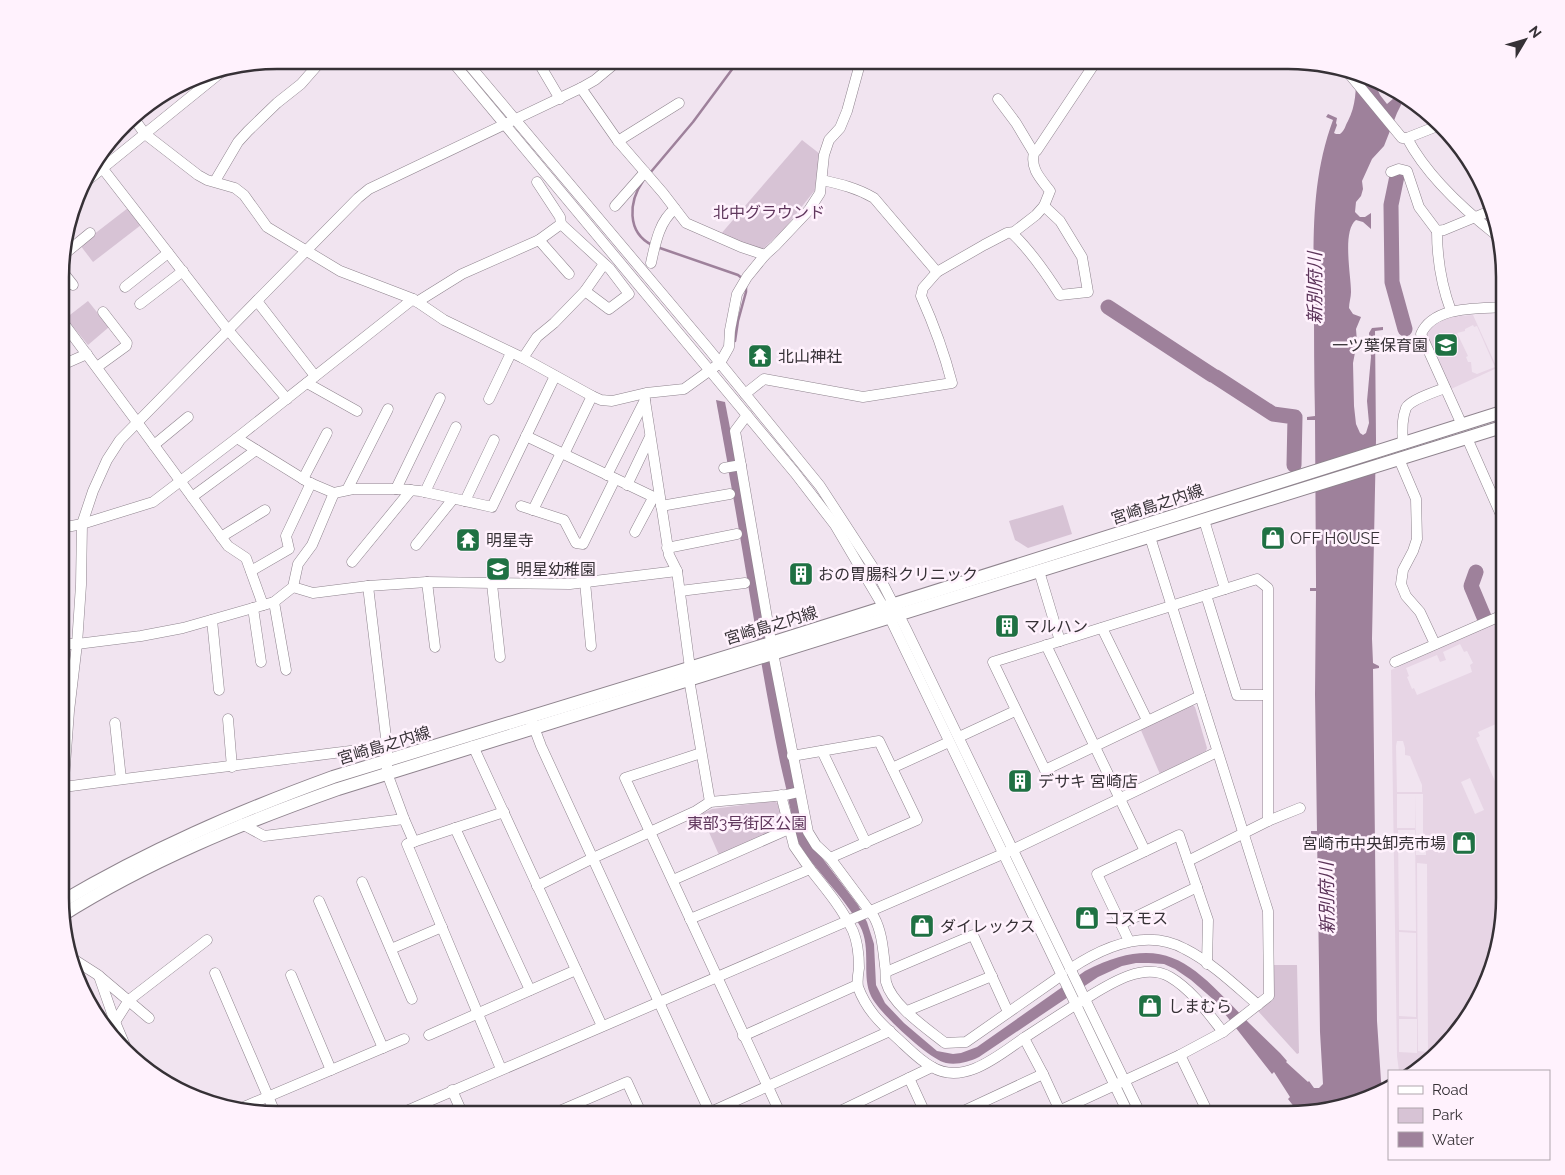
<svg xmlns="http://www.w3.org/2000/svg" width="1565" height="1175" font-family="Raleway,'Noto Sans JP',sans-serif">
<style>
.built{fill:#e7d5e5;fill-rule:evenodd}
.green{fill:#d7c3d5}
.water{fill:#9e819b}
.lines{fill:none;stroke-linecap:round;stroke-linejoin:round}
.stream{stroke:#9e819b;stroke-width:2.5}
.river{stroke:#9e819b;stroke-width:15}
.minor-casing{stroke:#8f848e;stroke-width:11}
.major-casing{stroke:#8f848e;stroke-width:14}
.minor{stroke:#fff;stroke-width:10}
.major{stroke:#fff;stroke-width:12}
.labels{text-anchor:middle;stroke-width:5;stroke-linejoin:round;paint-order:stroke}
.park-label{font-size:16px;fill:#60375d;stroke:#fff2fd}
.poi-label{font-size:16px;fill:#363136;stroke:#fff2fd;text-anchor:start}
.street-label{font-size:16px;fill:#363136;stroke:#fff2fd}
.water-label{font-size:18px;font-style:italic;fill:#5b3359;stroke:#fff2fd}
.rim{fill:none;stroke:#363136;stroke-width:2.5}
</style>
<rect width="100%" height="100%" fill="#f1e4f0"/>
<g class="built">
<path d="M1473,315l24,53 -46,21 -24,-52 -1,-6 5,-5 17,-9zM1473,325l1,2 3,-1 18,41 -18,7 -5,-2 -1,-10h-3l-2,-5 2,-1 -11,-23 8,-2v-2z"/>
<path d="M1505,619v101l-27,12 2,4 -4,2 29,66v109l-17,69 -36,59 -40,30h-13l-2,-15 -6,-386zM1460,644l4,8 3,-1 6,12 -3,2 2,7 -55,23 -3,-7 -2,1 -5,-12 2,-1 -3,-8 31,-13 3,7 6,-2 -3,-8zM1397,741h6l2,7v7l5,1 12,29v7h-25l-1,-46zM1470,778l14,32 -9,4 -14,-32zM1397,794h18v34h-18zM1415,794h8v52h3v9h-10zM1398,830h17l1,101 -17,-1zM1417,863l10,1 1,188 -10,-1zM1399,932l17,1v84l-17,-1zM1399,1019h18v34l-18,-1z"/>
</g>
<g class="green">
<path d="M802,140l18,14 -5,36 -30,38 -22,21 -14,-2 -29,-12z"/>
<path d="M128,208l13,17 -48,37 -13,-17z"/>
<path d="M88,301l21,26 -21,18 -22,-27z"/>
<path d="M1063,505l9,29 -44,14 -13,-8 -6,-19z"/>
<path d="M1192,704l3,3 12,41 -1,3 -46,23 -20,-46z"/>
<path d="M774,801l5,3 4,21 -2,3 -62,27 -18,-41 11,-5z"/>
<path d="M1273,965h24l2,88 -2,1 -39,-43 15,-11z"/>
</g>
<g class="water">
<path d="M1356,73l16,4 8,18 7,9 7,-6 2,-6 9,5 -8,16 -13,33 -12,13 -10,22 1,8 -2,7 -5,6 -1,10 5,5h5l6,-4v16l-8,-7 -7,-2c-14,11 -5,55 -5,72 0,5 -2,11 -2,16l4,6 8,3 -5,12 1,13 -4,21 1,43 2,18 4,9 3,2 3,-2 3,-10 -2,-22 4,-44 -2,-24 3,-5 11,-1v3l-8,1 1,109 -4,199 1,24 6,3v2l-6,1 4,352 4,60 3,12 -85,20 -11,-14 2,-2 -16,-25 -2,2 -58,-74 -23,-20 -16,-11 -11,-5 -15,-1h-13l-14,3 -24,11 -119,80c-10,5 -22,8 -33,6 -16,-3 -68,-51 -75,-67 -10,-21 1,-47 -11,-70 -16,-30 -47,-57 -63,-86 -5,-10 -5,-26 -8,-37 -2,-13 -6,-27 -9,-41 -20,-97 -34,-196 -52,-294l9,-2 67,368 54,71 9,17 7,22 2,41 9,18 19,20 33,28 16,3 8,-1 16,-6 108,-76c83,-42 109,-4 164,52 10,10 21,20 31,30l7,8 -1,1 22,20 1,-1 5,7h5l4,-4 -3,-52 -3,-197 -6,-1v-3h6l-2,-137 1,-103h-6v-3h6v-5l-1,-163h-8v-3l8,-1c-1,-41 -1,-82 -1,-123 -1,-60 -2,-116 19,-173l-7,-3 2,-3 9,4 -1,5 1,2 -3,8 2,1h4c5,-4 5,-8 8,-13 8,-16 8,-31 8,-48z"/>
<path d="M716,400l9,2 12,62 -9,2z"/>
</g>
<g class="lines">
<g class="stream">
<path d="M650,173l43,-51 46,-62"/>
<path d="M643,181c-14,20 -17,51 9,64"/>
<path d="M657,247l81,28 5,4"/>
<path d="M735,341l3,-20 8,-29v-6"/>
</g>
<g class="river">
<path d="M1397,176l-6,29 1,77 13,47"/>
<path d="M1108,307l104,68"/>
<path d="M1216,377l57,37 22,3 -1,48"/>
<path d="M1476,572l-5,14 13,31"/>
</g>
<defs>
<g id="minor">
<path d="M451,60l250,300 94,113 40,52 55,93 239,497"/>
<path d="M465,60l242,287 113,139 60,92 26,51 235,486"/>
<path d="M537,60l23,39"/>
<path d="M1346,70l56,68h5c20,38 55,70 88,96"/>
<path d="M200,75l7,8"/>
<path d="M581,88l37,53 45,52 23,30 55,24 24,8"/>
<path d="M998,99l18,24 18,30"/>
<path d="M1417,105l5,3"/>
<path d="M132,116l13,18 53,41 9,5 28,8 9,7 23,32 73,44 73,28 31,21 79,38 69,38 9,4 11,1 34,-8 38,-4 36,-26 9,-16 1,-17 7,-36 10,-17 18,-22 10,-9 34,-36 11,-17 4,-38 5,-15 11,-12 7,-17 14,-51"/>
<path d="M124,126l2,2"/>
<path d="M1407,138l33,-13"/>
<path d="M618,141l61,-38"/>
<path d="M96,160l132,170 59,69"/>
<path d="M1391,172l8,-3 8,2 12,36 18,24"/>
<path d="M822,180c18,4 35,8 52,18l63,74"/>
<path d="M215,181l23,-39 10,-11 29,-28 24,-19 21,-24"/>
<path d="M83,184l142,-115"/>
<path d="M615,206l30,-34"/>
<path d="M561,224l49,45 19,25 -20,15 -24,-18"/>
<path d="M1012,233c19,18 34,40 48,62l28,-3 -6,-35 -22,-36 -16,-15"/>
<path d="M539,240l30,34"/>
<path d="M62,256l28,-23"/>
<path d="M651,263c4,-18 8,-42 24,-54"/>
<path d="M62,271l11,14"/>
<path d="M125,287l43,-34"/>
<path d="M257,301l58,75"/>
<path d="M417,302l45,-28 77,-34 22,-16 -1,-7 -23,-35"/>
<path d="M140,304l43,-33"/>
<path d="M1451,311c-10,-27 -14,-52 -14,-80l7,-1 46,-19"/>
<path d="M62,321l75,101 91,124 18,12 17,47"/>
<path d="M523,358l14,-21 17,-14 31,-32 19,-27"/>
<path d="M62,365l25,-11"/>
<path d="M97,367l29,-21 1,-3 -24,-31"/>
<path d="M307,383l50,28"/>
<path d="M644,394l25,161 8,16 13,97"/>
<path d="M745,394l19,-15 99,18 89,-14c-8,-31 -18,-58 -31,-87l2,-8 14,-16 47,-27 23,-12 7,-1 22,-17 8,-9 6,-15c-9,-12 -20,-22 -16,-38l3,-3 60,-90"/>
<path d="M489,399l22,-46"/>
<path d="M747,415l-12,16 38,222 35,179 8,13 14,13 44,59c8,15 9,32 11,49 1,5 0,11 1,16 6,23 40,46 59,61l21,-1 96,-67"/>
<path d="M1462,425l-41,-91c13,-29 57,-25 84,-27"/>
<path d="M526,436l134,64"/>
<path d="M237,438l71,44 26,11 19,-4h45l22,2 72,16 63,-131"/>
<path d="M1467,438l38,86"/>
<path d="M1403,444c-1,-11 -1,-26 3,-36 4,-8 31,-17 39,-20"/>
<path d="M154,445l34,-28"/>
<path d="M564,454l28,-58"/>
<path d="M1399,459l17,40 1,40 -4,12 -10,19 -2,14 5,12 14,16 15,32"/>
<path d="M724,468l17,-3"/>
<path d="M607,475l38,-75"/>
<path d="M303,479l24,-46"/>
<path d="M627,485l23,-48"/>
<path d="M396,489l44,-91"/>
<path d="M347,490l41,-81"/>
<path d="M425,492l31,-65"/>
<path d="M192,497l64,-47"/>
<path d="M465,501l29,-61"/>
<path d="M521,506l43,14 12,23 7,1 32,-65"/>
<path d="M661,506l69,-12"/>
<path d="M533,510l28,-57"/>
<path d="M1204,520l21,69"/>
<path d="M61,528l21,-4 71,-22 84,-64 176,-139"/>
<path d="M635,532l18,-34"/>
<path d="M221,537l44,-27"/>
<path d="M416,545l37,-46"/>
<path d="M667,548l70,-14"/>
<path d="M352,562l59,-72"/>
<path d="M251,571l38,-22 -3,-13 25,-53"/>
<path d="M1039,571l21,70"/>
<path d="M427,582l8,65"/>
<path d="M585,582l6,64"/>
<path d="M492,584l8,73"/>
<path d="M368,586l19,160v27l17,46 10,23"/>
<path d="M293,587l20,6 55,-7 59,-4 143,2 107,-13"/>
<path d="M680,591l65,-8"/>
<path d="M1206,595l31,100h30"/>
<path d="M274,602l12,68"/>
<path d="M253,608l8,54"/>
<path d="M212,620l7,70"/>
<path d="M1102,628l45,92"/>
<path d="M61,644h16l64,-8 42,-8 91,-26 19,-15 5,-23 14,-19 22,-52"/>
<path d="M1046,645l99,206"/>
<path d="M1395,662l110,-48"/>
<path d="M689,679l21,123"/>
<path d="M228,719l4,48"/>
<path d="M532,722l9,24 170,369"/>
<path d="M115,723l6,56"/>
<path d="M959,737l56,-26"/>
<path d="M473,746l129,280"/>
<path d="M822,751l44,92"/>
<path d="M701,753l-76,25 156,337"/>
<path d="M792,756l87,-15 38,79 -87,38"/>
<path d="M892,768l57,-26"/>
<path d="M64,787c107,-15 215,-26 323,-41"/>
<path d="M61,820l8,-109 8,-67 4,-59 1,-61 11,-33 14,-31 13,-20 238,-242 11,-9 212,-101 14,-8 24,-20"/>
<path d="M1268,821l32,-13"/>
<path d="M242,824l22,12 140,-17"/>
<path d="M455,828l75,162"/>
<path d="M1188,861l80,-40v-233l-11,-9 -264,83 52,108 155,-74"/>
<path d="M810,869c16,20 32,39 43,62 5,12 6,24 6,37 -1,6 -2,13 -1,19 8,22 22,36 39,51 11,10 22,22 35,29 32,19 67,-12 92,-29"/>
<path d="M673,880l116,-51"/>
<path d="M362,882l50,117"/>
<path d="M537,886l56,-28 103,-47 14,-9 76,-7 13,-3"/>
<path d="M319,901l64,147"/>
<path d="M690,919l120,-50 -16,-23 -13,-51"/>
<path d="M1121,924l76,-37"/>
<path d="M1129,941l-32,-67 82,-39 29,85 -1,44"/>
<path d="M391,949l51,-22"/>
<path d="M73,959l25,16 51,43"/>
<path d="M1070,969c33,-22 77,-41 115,-20 26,13 51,37 73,56"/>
<path d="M886,972l87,-37 35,77"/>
<path d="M215,973l61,142"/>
<path d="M291,975l40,95"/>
<path d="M99,976l16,46 14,33"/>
<path d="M907,1011l85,-35"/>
<path d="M115,1022l14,-22 78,-60"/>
<path d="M429,1035l147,-65"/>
<path d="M743,1036l114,-51"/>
<path d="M1180,1055l29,60"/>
<path d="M501,1069l-94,-225 97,-32"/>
<path d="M1043,1074l17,37"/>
<path d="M909,1078l17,37"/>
<path d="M452,1090l11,25"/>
<path d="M239,1109l165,-70"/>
<path d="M397,1115l615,-265 205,-98"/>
<path d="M550,1115l77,-33 15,33"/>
<path d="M704,1115l186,-84"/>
<path d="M832,1115l100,-48"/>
<path d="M955,1115l88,-41 -19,-36c20,-13 41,-27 61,-39 23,-14 58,-38 85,-22 22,13 38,36 53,55"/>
<path d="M1050,1115l130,-60 43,-23 46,-36 -1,-85 -118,-374"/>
</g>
<g id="major">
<path d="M61,902c88,-52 176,-90 272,-125l438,-134 734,-232"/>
<path d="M61,916c87,-55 181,-93 277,-127l1167,-363"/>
</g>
</defs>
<use href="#minor" class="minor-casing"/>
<use href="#major" class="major-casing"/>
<use href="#minor" class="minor"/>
<use href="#major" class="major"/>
</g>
<defs>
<symbol id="school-square" viewBox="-11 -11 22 22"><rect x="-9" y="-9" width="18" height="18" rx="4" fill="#1f7143" stroke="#fff2fd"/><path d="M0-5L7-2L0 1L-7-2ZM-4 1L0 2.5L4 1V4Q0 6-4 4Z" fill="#fff"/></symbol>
<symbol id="temple-square" viewBox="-11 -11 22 22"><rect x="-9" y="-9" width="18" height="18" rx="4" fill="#1f7143" stroke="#fff2fd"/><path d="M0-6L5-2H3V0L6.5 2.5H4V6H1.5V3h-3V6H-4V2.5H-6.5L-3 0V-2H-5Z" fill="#fff"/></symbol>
<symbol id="shop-square" viewBox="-11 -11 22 22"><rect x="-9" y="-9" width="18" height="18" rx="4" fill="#1f7143" stroke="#fff2fd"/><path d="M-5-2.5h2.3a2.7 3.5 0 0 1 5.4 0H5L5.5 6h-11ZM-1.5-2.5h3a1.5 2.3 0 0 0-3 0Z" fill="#fff"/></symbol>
<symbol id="building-square" viewBox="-11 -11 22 22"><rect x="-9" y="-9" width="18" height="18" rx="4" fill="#1f7143" stroke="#fff2fd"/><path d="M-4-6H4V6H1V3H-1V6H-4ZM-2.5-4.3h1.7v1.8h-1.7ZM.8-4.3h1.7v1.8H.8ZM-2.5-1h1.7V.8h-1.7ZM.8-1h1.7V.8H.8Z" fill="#fff"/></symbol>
</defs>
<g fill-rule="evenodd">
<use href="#school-square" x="1432" y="331" width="28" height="28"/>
<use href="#temple-square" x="746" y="342" width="28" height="28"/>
<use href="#shop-square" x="1259" y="524" width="28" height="28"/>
<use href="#temple-square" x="454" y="526" width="28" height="28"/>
<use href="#school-square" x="484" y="555" width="28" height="28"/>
<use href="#building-square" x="787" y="560" width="28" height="28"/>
<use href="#building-square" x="993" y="612" width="28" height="28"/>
<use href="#building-square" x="1006" y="767" width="28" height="28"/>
<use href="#shop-square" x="1450" y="829" width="28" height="28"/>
<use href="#shop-square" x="1073" y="904" width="28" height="28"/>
<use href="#shop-square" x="908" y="912" width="28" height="28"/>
<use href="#shop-square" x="1136" y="992" width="28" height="28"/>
</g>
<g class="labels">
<g class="park-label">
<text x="769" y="218">北中グラウンド</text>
<text x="747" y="829">東部3号街区公園</text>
</g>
<g class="poi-label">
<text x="1428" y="351" text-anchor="end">一ツ葉保育園</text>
<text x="778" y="362">北山神社</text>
<text x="1290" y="544">OFF HOUSE</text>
<text x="486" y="546">明星寺</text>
<text x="516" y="575">明星幼稚園</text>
<text x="818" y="580">おの胃腸科クリニック</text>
<text x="1024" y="632">マルハン</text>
<text x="1038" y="787">デサキ 宮崎店</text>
<text x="1446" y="849" text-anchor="end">宮崎市中央卸売市場</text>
<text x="1104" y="924">コスモス</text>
<text x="940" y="932">ダイレックス</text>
<text x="1168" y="1012">しまむら</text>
</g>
<g class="street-label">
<text transform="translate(1157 504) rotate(-18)" y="6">宮崎島之内線</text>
<text transform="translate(771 625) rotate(-17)" y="6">宮崎島之内線</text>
<text transform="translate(384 745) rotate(-17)" y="6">宮崎島之内線</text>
</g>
<g class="water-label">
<text transform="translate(1315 288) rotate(-90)" y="6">新別府川</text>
<text transform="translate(1327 898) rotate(-91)" y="6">新別府川</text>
</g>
</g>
<path d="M0 0H1565V1175H0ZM277 69H1288A208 208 0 0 1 1496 277V898A208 208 0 0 1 1288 1106H277A208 208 0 0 1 69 898V277A208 208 0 0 1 277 69Z" fill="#fff2fd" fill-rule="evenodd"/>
<path class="rim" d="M277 69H1288A208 208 0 0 1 1496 277V898A208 208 0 0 1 1288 1106H277A208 208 0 0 1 69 898V277A208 208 0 0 1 277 69Z"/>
<rect x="1388" y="1070" width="162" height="90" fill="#fff2fd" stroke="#afa5ad"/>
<rect x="1398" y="1086" width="25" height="8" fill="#ffffff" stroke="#afa5ad"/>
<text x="1432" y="1095" font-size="15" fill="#363136">Road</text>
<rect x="1398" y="1108" width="25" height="15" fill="#d7c3d5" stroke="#afa5ad"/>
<text x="1432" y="1120" font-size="15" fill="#363136">Park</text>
<rect x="1398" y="1132" width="25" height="15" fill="#9e819b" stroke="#afa5ad"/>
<text x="1432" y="1145" font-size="15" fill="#363136">Water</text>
<g transform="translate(1525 40) rotate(52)" stroke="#fff2fd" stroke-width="4" paint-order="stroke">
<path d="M0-4L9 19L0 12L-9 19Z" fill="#363136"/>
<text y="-8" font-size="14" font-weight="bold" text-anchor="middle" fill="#363136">N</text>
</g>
</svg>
